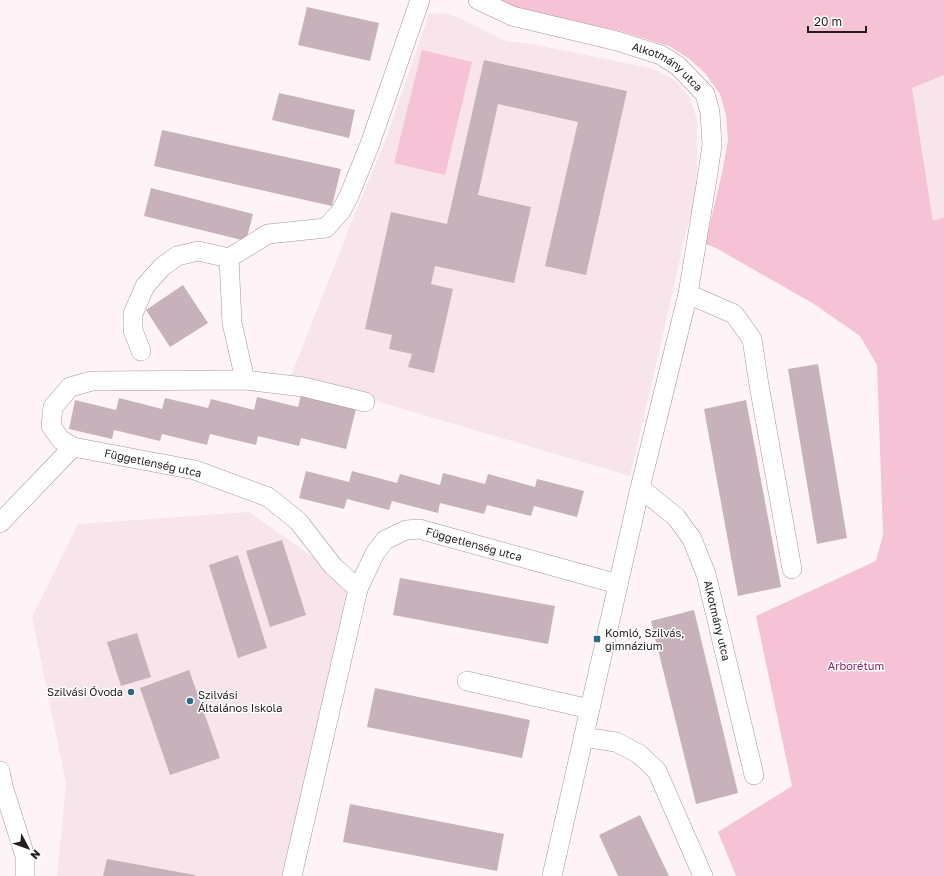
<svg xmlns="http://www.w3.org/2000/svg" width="944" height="876" font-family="'Golos Text',sans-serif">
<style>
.built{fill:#f8e5ec}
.green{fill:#f5c2d6}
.building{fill:#c7b1ba}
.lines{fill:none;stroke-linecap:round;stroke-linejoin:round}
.street-casing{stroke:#a9949c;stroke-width:20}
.street{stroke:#fff;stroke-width:19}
.poi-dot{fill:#2f6982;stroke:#fff;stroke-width:1.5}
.labels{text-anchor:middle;stroke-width:3;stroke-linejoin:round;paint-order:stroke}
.street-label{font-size:11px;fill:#241c1f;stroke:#fff}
.poi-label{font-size:11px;fill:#241c1f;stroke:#fff;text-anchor:start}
.park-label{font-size:11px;fill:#91215d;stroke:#fff}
</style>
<rect width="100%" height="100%" fill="#fef4f8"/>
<g class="built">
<path d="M444,13l18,6 44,22 26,3 118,24 24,11 15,17 8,23v55l-4,35 -9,31 -11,51 -43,185 -339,-100 64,-163 29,-69 45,-130z"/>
<path d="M944,75v142l-11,5 -21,-134z"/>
<path d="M249,512l109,77 -66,287h-235l9,-92 -34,-167 46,-93z"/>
</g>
<g class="green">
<path d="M492,0h452v75l-32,13 21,133 11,-4v659h-208l-18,-44 74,-46 -36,-170 120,-55 7,-26 -6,-170 -17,-29 -46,-32 -98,-56 -11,-4 17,-71 6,-33 -2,-25 -6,-21 -15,-21 -17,-15 -19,-12 -49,-15 -111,-24z"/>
<path d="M422,50l50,12 -27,113 -51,-12z"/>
</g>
<g class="building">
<path d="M307,7l72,16 -9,38 -72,-16z"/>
<path d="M484,60l143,31 -41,184 -41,-9 33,-144 -80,-18 -20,91 53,12 -17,76 -79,-17 -4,18 22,5 -19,84 -26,-6 4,-13 -23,-5 3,-14 -27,-6 26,-117 56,12z"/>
<path d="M279,93l76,17 -6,28 -77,-18z"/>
<path d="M162,130l179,39 -9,37 -178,-40z"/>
<path d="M151,188l102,26 -7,27 -102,-25z"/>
<path d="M183,285l25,38 -38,24 -24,-37z"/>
<path d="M818,364l29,174 -30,6 -29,-175z"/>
<path d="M301,395l55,14 -10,40 -45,-11 -2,8 -41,-10 -2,9 -46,-11 -3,11 -45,-11 -2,7 -46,-11 -2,9 -43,-10 6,-29 41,10 3,-12 43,11 3,-11 43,10 3,-9 43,11 3,-13 41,10z"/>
<path d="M746,400l35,187 -43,9 -34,-187z"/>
<path d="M306,471l43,11 3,-11 45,12 3,-9 40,11 3,-12 42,11 3,-10 47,13 2,-8 47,12 -7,26 -43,-11 -3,10 -44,-11 -3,9 -44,-11 -2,10 -46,-12 -3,9 -42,-11 -3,10 -45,-11z"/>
<path d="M282,540l24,75 -36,12 -24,-76z"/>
<path d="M238,555l29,93 -29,10 -29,-93z"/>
<path d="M400,578l155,28 -7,38 -155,-29z"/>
<path d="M694,610l44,183 -42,11 -45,-183z"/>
<path d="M137,633l14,44 -30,9 -14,-44z"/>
<path d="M189,670l31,88 -50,17 -30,-87z"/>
<path d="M375,688l155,32 -8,38 -155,-31z"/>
<path d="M350,804l154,30 -7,37 -154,-29z"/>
<path d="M640,815l29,61h-51l-19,-41z"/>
<path d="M107,859l88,16v1h-92z"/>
</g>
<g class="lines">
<defs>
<g id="street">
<path id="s1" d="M478,0l34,16 105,25 44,14 17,11 27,28 5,18 2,33 -5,34 -19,115 -48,194 -88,388"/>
<path d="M229,258l3,65 13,57"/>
<path d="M688,294l46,20 18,25 7,46 33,184"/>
<path d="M141,351l-8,-21v-16l12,-28 17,-19 15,-11 21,-5 31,7 39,-24 58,-6 15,-17 8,-15 21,-52 50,-144"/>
<path id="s2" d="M640,488l36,29 16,22 14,35 48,201"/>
<path d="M0,523l73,-76"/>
<path d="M358,589l-25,-23 -35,-45 -30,-24 -73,-27 -122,-23 -12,-7 -10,-14 2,-19 17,-20 22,-6 153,-1 59,7 61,15"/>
<path d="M467,681l123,28"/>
<path d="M583,737l33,5 23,12 18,17 46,105"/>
<path d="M0,771l3,15 22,70v20"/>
<path id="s3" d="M292,876l66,-287 17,-36 10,-13 21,-10 13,-1 199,55"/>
</g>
</defs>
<use href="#street" class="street-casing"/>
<use href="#street" class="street"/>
</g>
<g class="poi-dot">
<rect x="593" y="635" width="8" height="8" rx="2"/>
<circle cx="131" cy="692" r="4"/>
<circle cx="190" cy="701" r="4"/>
</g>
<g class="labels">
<g class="street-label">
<text dy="4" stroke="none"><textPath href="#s1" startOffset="203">Alkotmány utca</textPath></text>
<text transform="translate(153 463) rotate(12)" y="4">Függetlenség utca</text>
<text dy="4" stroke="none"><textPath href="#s3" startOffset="444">Függetlenség utca</textPath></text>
<text dy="4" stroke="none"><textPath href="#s2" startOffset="159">Alkotmány utca</textPath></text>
</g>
<g class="poi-label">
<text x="605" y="637">Komló, Szilvás,<tspan x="605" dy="13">gimnázium</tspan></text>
<text x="123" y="696" text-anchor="end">Szilvási Óvoda</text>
<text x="198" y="699">Szilvási<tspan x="198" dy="13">Általános Iskola</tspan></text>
</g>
<g class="park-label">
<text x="856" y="670">Arborétum</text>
</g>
</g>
<g transform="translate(28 848) rotate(131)" stroke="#ffffff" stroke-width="3" paint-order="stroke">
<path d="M0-3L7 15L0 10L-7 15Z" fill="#241c1f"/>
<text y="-6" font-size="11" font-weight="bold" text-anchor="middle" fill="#241c1f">N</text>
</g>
<path d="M808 26v6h58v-6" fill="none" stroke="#241c1f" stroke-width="2"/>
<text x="814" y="26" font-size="12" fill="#241c1f" stroke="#ffffff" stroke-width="3" paint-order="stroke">20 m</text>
</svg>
